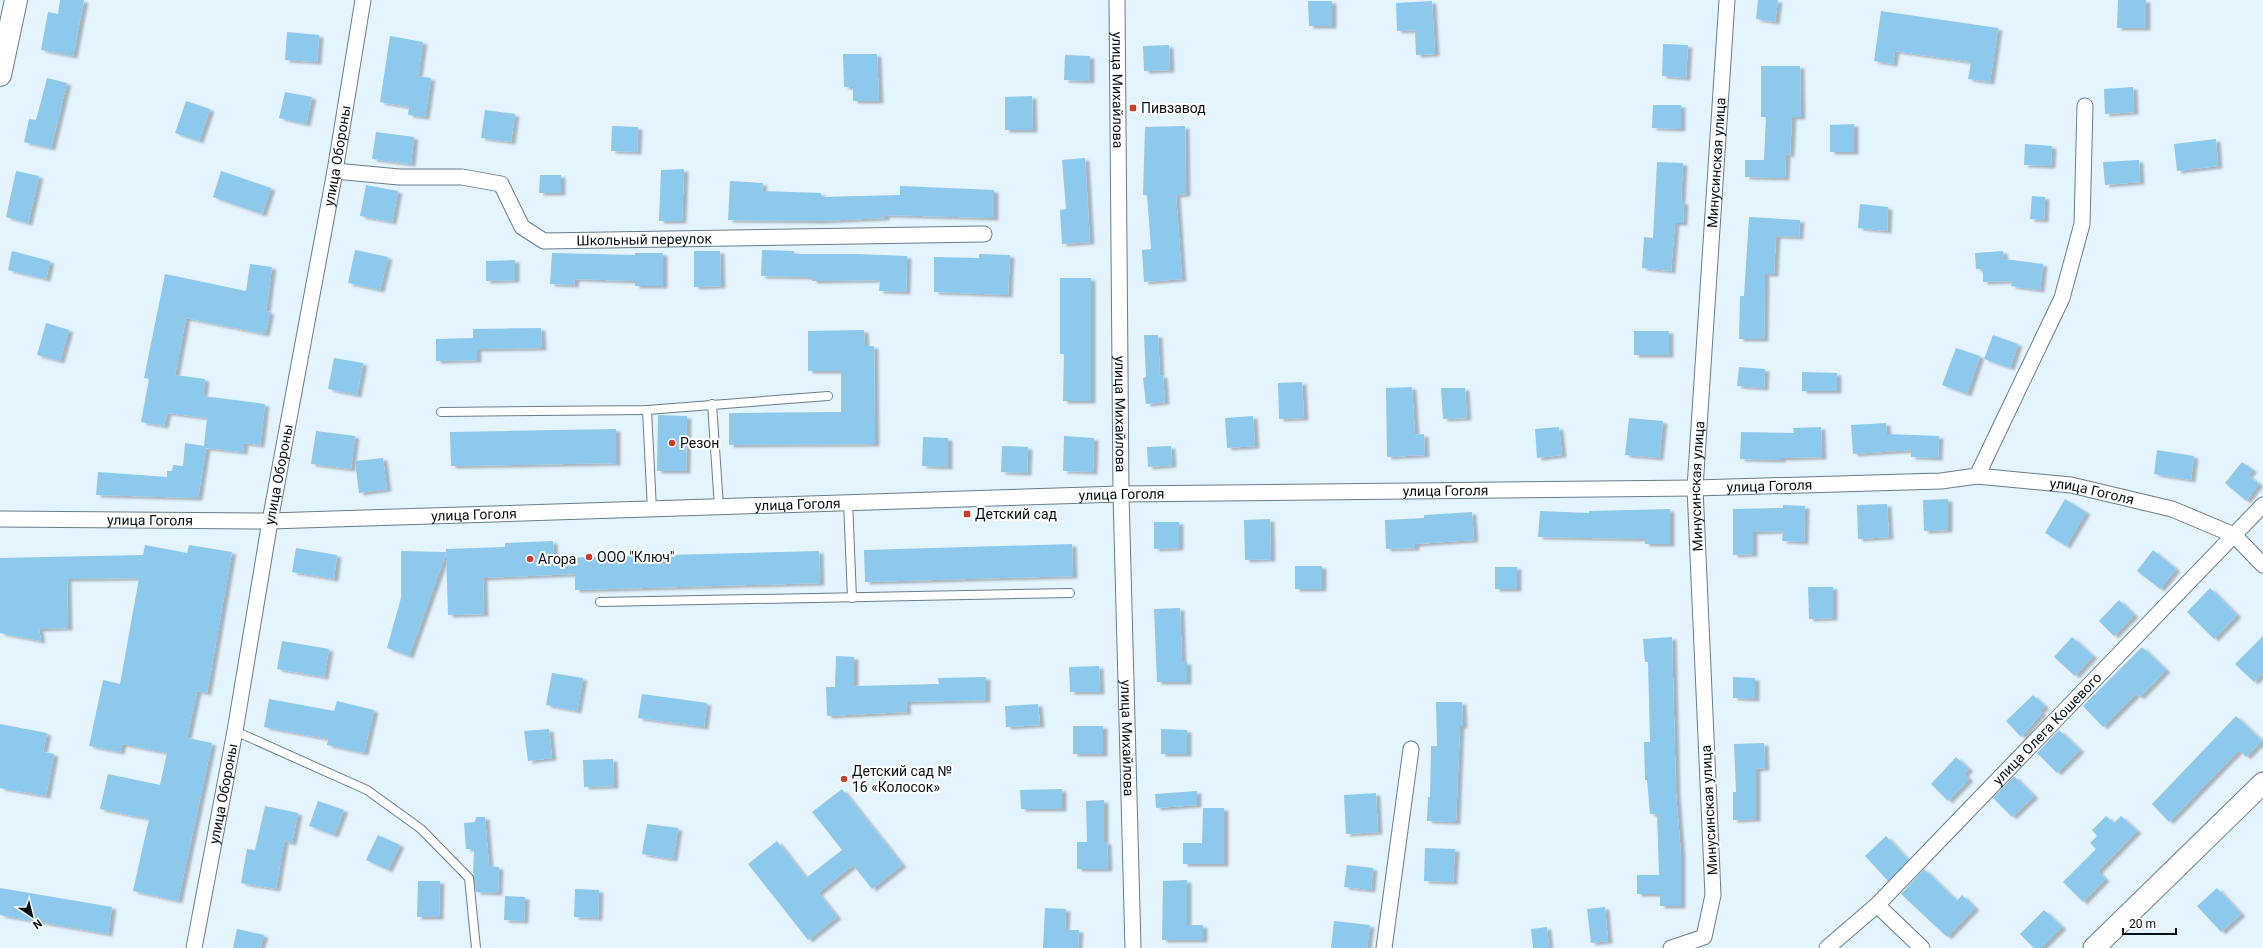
<svg xmlns="http://www.w3.org/2000/svg" width="2263" height="948" font-family="Roboto,sans-serif">
<style>
.building{fill:#8dc8ed;filter:url(#shadow)}
.lines{fill:none;stroke-linecap:round;stroke-linejoin:round}
.lane-casing{stroke:#667d8c;stroke-width:10}
.street-casing{stroke:#667d8c;stroke-width:17}
.secondary-casing{stroke:#667d8c;stroke-width:23}
.primary-casing{stroke:#667d8c;stroke-width:24}
.lane{stroke:#fff;stroke-width:8}
.street{stroke:#fff;stroke-width:15}
.secondary{stroke:#fff;stroke-width:21}
.primary{stroke:#fff;stroke-width:22}
.poi-dot{fill:#cb3f2a;stroke:#fefefe;stroke-width:1.5}
.labels{text-anchor:middle;stroke-width:4;stroke-linejoin:round;paint-order:stroke}
.street-label{font-size:14px;fill:#060f14;stroke:#fefefe}
.poi-label{font-size:14px;fill:#060f14;stroke:#fefefe;text-anchor:start}
</style>
<defs>
<filter id="shadow"><feDropShadow dx="4.5" dy="2.5" stdDeviation="1" flood-color="#0004"/></filter>
</defs>
<rect width="100%" height="100%" fill="#e4f4fe"/>
<g class="building">
<path d="M60,0h24l-11,56 -32,-6 7,-38 10,2z"/>
<path d="M1758,0h20l-3,22 -19,-3z"/>
<path d="M2118,0h28v28h-29z"/>
<path d="M1308,1h24v25h-23z"/>
<path d="M1432,1l3,53 -19,1 -1,-25 -18,1 -1,-28z"/>
<path d="M1881,11l117,17 -8,54 -22,-3 3,-17 -76,-11 -2,13 -19,-3z"/>
<path d="M287,32l32,3 -2,27 -32,-2z"/>
<path d="M390,36l33,6 -5,34 13,2 -6,39 -17,-2 1,-8 -29,-5z"/>
<path d="M1663,44l25,1 -2,33 -24,-2z"/>
<path d="M1169,45l1,25 -26,1 -1,-25z"/>
<path d="M843,54h34l2,47h-26v-14h-9z"/>
<path d="M1065,55l25,1v25l-26,-1z"/>
<path d="M1761,66h39l1,51h-9l-2,38 -4,-1 -1,24 -40,-1v-17h19l2,-43h-5z"/>
<path d="M47,78l20,5 -16,65 -27,-6 5,-23 7,1z"/>
<path d="M2133,87l1,25 -29,2 -1,-25z"/>
<path d="M285,92l27,5 -6,27 -27,-6z"/>
<path d="M1032,96l1,34h-28v-33z"/>
<path d="M186,101l24,8 -11,32 -24,-8z"/>
<path d="M1653,105h28v24l-29,-1z"/>
<path d="M485,110l30,4 -4,28 -30,-4z"/>
<path d="M1854,124v28h-24v-27z"/>
<path d="M612,126l26,1 -1,25 -26,-1z"/>
<path d="M1185,126l1,68 -10,1 6,84 -38,3 -2,-32 9,-1 -4,-54h-4l2,-68z"/>
<path d="M376,132l38,5 -3,27 -39,-5z"/>
<path d="M2216,139l2,27 -41,5 -3,-27z"/>
<path d="M2025,144l27,2 -1,20 -27,-1z"/>
<path d="M1085,158l5,84 -28,2 -2,-34 6,-1 -4,-49z"/>
<path d="M2139,160l1,22 -35,3 -2,-23z"/>
<path d="M1657,162l26,1 -2,39h3l-1,21h-8l-4,48 -29,-3 2,-31 9,1z"/>
<path d="M684,169l-2,52h-23l2,-51z"/>
<path d="M16,171l23,5 -11,47 -22,-6z"/>
<path d="M221,171l50,17 -9,26 -49,-17z"/>
<path d="M540,175h21v18h-22z"/>
<path d="M730,181l33,2 -1,8 59,2v4l79,-2v-9l94,4v28l-109,-3v3l-65,3 -92,-1z"/>
<path d="M366,185l32,6 -6,31 -32,-6z"/>
<path d="M2032,196l13,1 -1,23 -14,-1z"/>
<path d="M1860,204l28,3 -1,24 -29,-3z"/>
<path d="M1749,217l51,3 -1,17 -23,-1 -2,38h-9l-1,65h-25l1,-43h4z"/>
<path d="M355,250l33,7 -8,33 -32,-7z"/>
<path d="M762,250l32,1v3h62l51,2 -1,36 -27,-1 1,-11 -68,1v-4l-51,-1z"/>
<path d="M12,251l38,10 -4,18 -38,-9z"/>
<path d="M694,251h26l1,35 -27,1z"/>
<path d="M2003,251l1,8 39,5 -3,26 -29,-4 1,-5 -29,1v-13h-7l-1,-16z"/>
<path d="M552,253l83,2v-2h28v33h-28v-5l-60,-2 -1,6 -24,-1z"/>
<path d="M979,254l31,1 -2,40 -74,-3v-35l45,1z"/>
<path d="M515,260v20l-29,1v-20z"/>
<path d="M250,264l22,3 -6,44 4,1 -5,22 -79,-16 -11,57 30,4 -2,17 62,8 -5,41 -16,-2 -1,9 -37,-4 -8,50 -102,-3 2,-23 69,5v-6h5l1,-6 10,1 2,-23 19,3 3,-28 -40,-5 -3,13 -23,-4 8,-43 -5,-1 21,-104 81,17z"/>
<path d="M1060,278h31v123h-28l1,-47h-4z"/>
<path d="M46,323l23,7 -9,31 -23,-6z"/>
<path d="M541,328l1,20 -65,1v11l-41,1v-22l37,-1v-9z"/>
<path d="M864,330l1,16h9l1,98 -146,1v-32l112,-1v-41h-33v-40z"/>
<rect x="1634" y="331" width="35" height="24"/>
<path d="M1144,335h14l2,41 3,-1 2,27 -19,2 -3,-26 3,-1z"/>
<path d="M1993,335l25,9 -8,24 -26,-9z"/>
<path d="M1956,348l24,8 -13,38 -25,-9z"/>
<path d="M334,358l29,5 -6,32 -29,-6z"/>
<path d="M1739,367l26,2 -1,19 -27,-2z"/>
<path d="M1802,372l35,1v18h-35z"/>
<path d="M1302,382l2,36 -25,1 -1,-36z"/>
<path d="M1412,387l3,48 9,-1 1,21 -38,2 -1,-69z"/>
<path d="M1441,388h24l2,30 -24,1z"/>
<path d="M658,415l29,1 -1,55h-29z"/>
<path d="M1253,416l2,30 -28,2 -2,-30z"/>
<path d="M1629,418l34,3 -4,37 -34,-3z"/>
<path d="M1886,423l1,11 52,2 -1,22 -27,-1v-7l-58,4 -2,-29z"/>
<path d="M1559,427l3,28 -25,3 -2,-29z"/>
<path d="M1821,427l1,30 -41,1v2l-41,-1 1,-27 53,1 -1,-5z"/>
<path d="M616,429v34l-165,3 -1,-34z"/>
<path d="M316,431l39,5 -4,33 -40,-5z"/>
<path d="M1064,436l30,2 -1,34 -30,-1z"/>
<path d="M923,437l25,1v29l-26,-1z"/>
<path d="M1002,446l26,1 -1,26 -26,-1z"/>
<path d="M1171,446l1,19 -24,2 -1,-20z"/>
<path d="M2157,450l37,6 -3,24 -37,-6z"/>
<path d="M383,458l4,31 -28,4 -4,-32z"/>
<path d="M2242,462l11,8 -5,5 11,9 -13,17 -21,-18z"/>
<path d="M1948,499v31l-24,1 -1,-31z"/>
<path d="M2065,499l21,13 -20,34 -21,-13z"/>
<path d="M1887,504l2,33 -31,2 -1,-34z"/>
<path d="M1783,505l22,1 -1,36 -22,-1 1,-10 -30,1v22l-20,1v-46l50,-1z"/>
<path d="M1670,509v35h-25v-5l-107,-2 2,-26 49,2v-2z"/>
<path d="M1472,512l2,28 -59,4v4l-29,1 -1,-29 39,-2v-3z"/>
<path d="M1270,519l1,40 -26,1 -1,-40z"/>
<path d="M1154,522h25v26l-25,1z"/>
<path d="M553,541l1,17 265,-7 1,32 -245,7v-16l-92,4 1,36 -36,1 -2,-62 -37,103 -22,-8 14,-50v-47l45,1v-3l59,-2v-4z"/>
<path d="M1072,544l1,32 -208,6 -1,-32z"/>
<path d="M145,545l42,8 2,-8 43,7 -25,141 -10,-2 -10,47 25,5 -34,158 -45,-10 16,-72 -49,-10 8,-35 52,11 7,-32 -45,-9 -2,8 -31,-6 14,-66 17,4 19,-106 -72,1 1,49 -29,1 2,12 -41,-8v-75l143,-3z"/>
<path d="M296,548l41,7 -3,24 -42,-7z"/>
<path d="M2153,550l23,19 -16,20 -23,-18z"/>
<rect x="1295" y="566" width="27" height="23"/>
<rect x="1495" y="567" width="22" height="22"/>
<path d="M1808,587h25v31l-24,1z"/>
<path d="M2210,588l27,27 -23,24 -27,-27z"/>
<path d="M2119,600l15,15 -20,21 -15,-15z"/>
<path d="M1180,608l2,54h5v20h-30l-3,-73z"/>
<path d="M2263,636v37l-9,9 -19,-18z"/>
<path d="M1672,637l4,156 5,62v51h-21v-12h-23v-19h22l-2,-61h-7l-3,-34h-2l-1,-38h6l-2,-80h-3l-2,-23z"/>
<path d="M2072,637l21,19 -18,20 -21,-19z"/>
<path d="M282,641l47,8 -5,28 -47,-8z"/>
<path d="M2142,647l24,23 -26,27 -4,-3 -33,33 -20,-21z"/>
<path d="M836,656l18,1v29l85,-2 -1,-6 48,-1v23l-80,2 1,10 -80,4 -1,-29h9z"/>
<path d="M1099,666l1,26h-30l-1,-25z"/>
<path d="M552,673l31,5 -6,33 -31,-6z"/>
<path d="M1733,677l22,1v21l-22,-1z"/>
<path d="M642,694l65,9 -3,24 -66,-9z"/>
<path d="M2033,695l12,11 -5,5 2,2 -21,24 -15,-16z"/>
<path d="M269,699l65,12 3,-10 37,9 -10,43 -37,-8 1,-6 -64,-12z"/>
<path d="M1436,702h26l1,24h-3l-4,96 -29,-1 1,-24h2l1,-51h6z"/>
<path d="M1038,704l2,21 -34,2 -1,-21z"/>
<path d="M2236,716l26,25 -16,16 -7,-7 -70,72 -17,-18z"/>
<path d="M0,724l47,9 -4,19 11,2 -8,42 -46,-8z"/>
<rect x="1073" y="726" width="30" height="28"/>
<path d="M549,729l3,29 -24,3 -4,-30z"/>
<path d="M1161,729l26,1v24h-26z"/>
<path d="M2059,730l21,20 -23,23 -20,-20z"/>
<path d="M1764,743l1,25 -9,1v50l-23,1v-28h3l-2,-48z"/>
<path d="M1956,757l13,12 -5,5 5,5 -21,22 -17,-17z"/>
<path d="M613,759l1,27 -30,1 -1,-27z"/>
<path d="M2014,776l20,20 -22,21 -19,-19z"/>
<path d="M842,789l60,76 -30,24 -19,-24 -35,28 19,24 -29,23 -60,-76 29,-23 29,37 36,-28 -30,-38z"/>
<path d="M1062,789v20h-41l-1,-19z"/>
<path d="M1197,791v14l-41,3 -1,-14z"/>
<path d="M1376,793l2,39 -32,2 -2,-39z"/>
<path d="M1104,800v42h3l1,27h-31v-27h10l-1,-41z"/>
<path d="M318,801l26,9 -10,25 -25,-9z"/>
<path d="M265,806l33,7 -6,30 -8,-2 -8,48 -35,-6 6,-34 8,1z"/>
<path d="M1203,808h21v56h-41v-21h19z"/>
<path d="M2106,816l8,7 7,-7 16,15 -39,40 7,8 -22,23 -20,-20 33,-33 -6,-6 7,-7 -5,-6z"/>
<path d="M476,817h9l4,49 10,1 -1,26 -22,-1 -3,-17 1,-26h-8l-2,-26 11,-1z"/>
<path d="M647,824l31,4 -5,31 -31,-5z"/>
<path d="M378,835l22,10 -12,25 -22,-10z"/>
<path d="M1886,836l22,24 -20,21 -23,-25z"/>
<path d="M1425,848l30,1 -2,33 -29,-1z"/>
<path d="M1347,865l26,3 -2,22 -27,-3z"/>
<path d="M1924,869l33,32 5,-6 13,13 -28,29 -46,-43z"/>
<path d="M1187,880v45h16v15h-41l1,-59z"/>
<path d="M418,881h22l-1,36h-22z"/>
<path d="M0,888l112,19 -4,27 -108,-19z"/>
<path d="M2217,888l24,26 -20,18 -24,-26z"/>
<path d="M575,889l24,1 -1,28 -24,-1z"/>
<path d="M505,896l20,1 -1,24 -20,-1z"/>
<path d="M1605,907l3,34 -17,2 -4,-34z"/>
<path d="M1045,908l21,1 -1,21h14l-1,18h-35z"/>
<path d="M2044,910l18,17 -21,21h-7l-14,-14z"/>
<path d="M1334,921l36,4 -3,23h-36z"/>
<path d="M1547,927l2,21h-16l-2,-19z"/>
<path d="M237,929l27,6 -4,13h-27z"/>
</g>
<g class="lines">
<defs>
<g id="lane">
<path d="M712,404l7,103"/>
<path d="M647,410l5,100"/>
<path d="M441,412l206,-2 181,-14"/>
<path d="M848,501l4,97"/>
<path d="M600,602l470,-9"/>
<path d="M235,731l132,59 54,39 48,49 7,70"/>
</g>
<g id="street">
<path id="s1" d="M1117,0l4,494 12,454"/>
<path id="s2" d="M335,171l64,6h63l39,7 21,43 22,14 440,-7"/>
<path d="M1977,476l85,-178 20,-74 3,-118"/>
<path id="s3" d="M0,519l270,2 851,-27 574,-6 246,-7 36,-5 94,9 101,24 62,26 29,30"/>
<path d="M1877,905l45,43"/>
<path id="s4" d="M194,948l41,-217 35,-210 65,-350 28,-171"/>
<path d="M1384,948l27,-199"/>
<path id="s5" d="M1671,948l33,-11 9,-42 -18,-407 32,-488"/>
<path id="s6" d="M1827,948l50,-43 386,-400"/>
</g>
<path id="secondary" d="M2094,948l169,-165"/>
<path id="primary" d="M0,75l16,-75"/>
</defs>
<use href="#lane" class="lane-casing"/>
<use href="#street" class="street-casing"/>
<use href="#secondary" class="secondary-casing"/>
<use href="#primary" class="primary-casing"/>
<use href="#lane" class="lane"/>
<use href="#street" class="street"/>
<use href="#secondary" class="secondary"/>
<use href="#primary" class="primary"/>
</g>
<g class="poi-dot">
<rect x="1129" y="104" width="8" height="8" rx="2"/>
<circle cx="672" cy="443" r="4"/>
<rect x="963" y="510" width="8" height="8" rx="2"/>
<circle cx="589" cy="557" r="4"/>
<circle cx="530" cy="559" r="4"/>
<circle cx="844" cy="779" r="4"/>
</g>
<g class="labels">
<g class="street-label">
<text dy="5" stroke="none"><textPath href="#s1" startOffset="90">улица Михайлова</textPath></text>
<text dy="5" stroke="none"><textPath href="#s4" startOffset="805">улица Обороны</textPath></text>
<text dy="5" stroke="none"><textPath href="#s5" startOffset="811">Минусинская улица</textPath></text>
<text dy="5" stroke="none"><textPath href="#s2" startOffset="341">Школьный переулок</textPath></text>
<text dy="5" stroke="none"><textPath href="#s1" startOffset="414">улица Михайлова</textPath></text>
<text dy="5" stroke="none"><textPath href="#s4" startOffset="481">улица Обороны</textPath></text>
<text dy="5" stroke="none"><textPath href="#s5" startOffset="487">Минусинская улица</textPath></text>
<text dy="5" stroke="none"><textPath href="#s3" startOffset="1770">улица Гоголя</textPath></text>
<text dy="5" stroke="none"><textPath href="#s3" startOffset="1446">улица Гоголя</textPath></text>
<text dy="5" stroke="none"><textPath href="#s3" startOffset="2094">улица Гоголя</textPath></text>
<text dy="5" stroke="none"><textPath href="#s3" startOffset="1122">улица Гоголя</textPath></text>
<text dy="5" stroke="none"><textPath href="#s3" startOffset="798">улица Гоголя</textPath></text>
<text dy="5" stroke="none"><textPath href="#s3" startOffset="474">улица Гоголя</textPath></text>
<text dy="5" stroke="none"><textPath href="#s3" startOffset="150">улица Гоголя</textPath></text>
<text dy="5" stroke="none"><textPath href="#s6" startOffset="311">улица Олега Кошевого</textPath></text>
<text dy="5" stroke="none"><textPath href="#s1" startOffset="738">улица Михайлова</textPath></text>
<text dy="5" stroke="none"><textPath href="#s4" startOffset="157">улица Обороны</textPath></text>
<text transform="translate(1709 810) rotate(-93)" y="5">Минусинская улица</text>
</g>
<g class="poi-label">
<text x="1141" y="113">Пивзавод</text>
<text x="680" y="448">Резон</text>
<text x="975" y="519">Детский сад</text>
<text x="597" y="562">ООО "Ключ"</text>
<text x="538" y="564">Агора</text>
<text x="852" y="776">Детский сад №<tspan x="852" dy="16">16 «Колосок»</tspan></text>
</g>
</g>
<g transform="translate(32 916) rotate(145)" stroke="#fefefe" stroke-width="3" paint-order="stroke">
<path d="M0-3L7 15L0 10L-7 15Z" fill="#060f14"/>
<text y="-6" font-size="11" font-weight="bold" text-anchor="middle" fill="#060f14">N</text>
</g>
<path d="M2123 928v6h53v-6" fill="none" stroke="#060f14" stroke-width="2"/>
<text x="2129" y="928" font-size="12" fill="#060f14" stroke="#fefefe" stroke-width="3" paint-order="stroke">20 m</text>
</svg>
